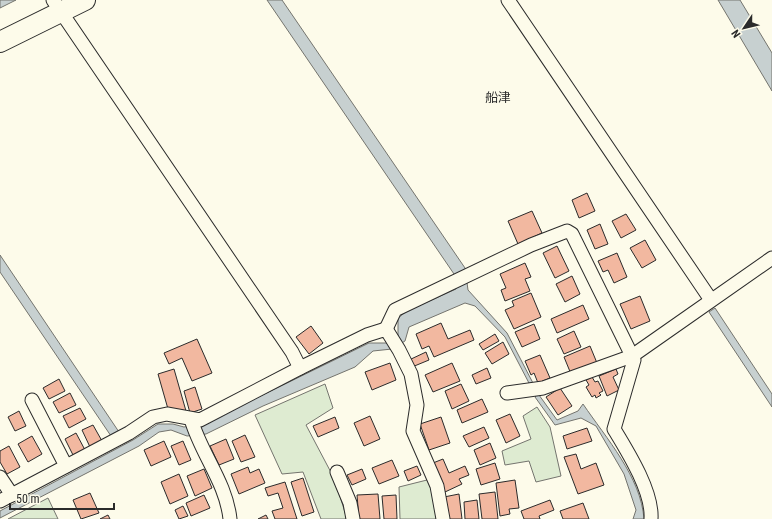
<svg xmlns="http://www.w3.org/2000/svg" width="772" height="519" font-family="'Roboto Condensed','Noto Sans JP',sans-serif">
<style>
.green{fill:#deebd1;stroke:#74746e}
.water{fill:#c7d0d0;stroke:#74746e}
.building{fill:#f2b8a0;stroke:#2b2b2b}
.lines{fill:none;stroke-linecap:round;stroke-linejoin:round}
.minor-casing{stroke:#2b2b2b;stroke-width:15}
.primary-casing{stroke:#2b2b2b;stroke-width:22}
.minor{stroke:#fdfbea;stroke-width:13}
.primary{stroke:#fdfbea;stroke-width:20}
.labels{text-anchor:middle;stroke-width:3;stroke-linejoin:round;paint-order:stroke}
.neighbourhood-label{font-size:13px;fill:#2b2b2b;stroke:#fdfbea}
</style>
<rect width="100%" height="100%" fill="#fdfbea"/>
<g class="green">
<path d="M325,384l8,24 -27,17 29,55 12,39h-26l-18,-47 -21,2 -27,-59z"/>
<path d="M537,407l13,20 11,49 -25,6 -7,-21 -24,4 -3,-14 29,-12 -8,-23z"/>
<path d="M431,479l8,40h-39l-1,-32z"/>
<path d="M48,498l10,21h-50z"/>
</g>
<g class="water">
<path d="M0,0h16l-16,8z"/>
<path d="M267,0h15l183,268 3,22 39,43 27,52h-4l-25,-48 -30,-31 -10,-3 -56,24 -4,14 -13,8 -19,2 -18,16 -92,39 -57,28 -19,2 -16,-6 -12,2 -20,14 -139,72v-7l133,-71 25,-16h15l11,3 19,-3 166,-81h20l9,-6v-19l9,-7 49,-22 -2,-15z"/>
<path d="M718,0h22l32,53v38z"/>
<path d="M0,255l119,177 -8,4 -111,-164z"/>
<path d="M715,308l57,86v13l-63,-95z"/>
<path d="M537,395h2l18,25 21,-9 5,-7c23,34 58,73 61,115h-11l3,-9 -12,-36 -28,-48 -15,-8 -26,7 -20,-28z"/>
</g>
<g class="building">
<path d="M587,193l8,18 -16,7 -7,-18z"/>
<path d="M532,211l10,22 -24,11 -10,-23z"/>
<path d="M626,214l10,16 -15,8 -9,-17z"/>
<path d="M600,224l8,20 -13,5 -8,-19z"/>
<path d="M645,240l11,20 -14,8 -12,-20z"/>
<path d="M557,246l12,25 -14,7 -12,-25z"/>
<path d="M617,253l10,24 -13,6 -6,-13 -5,2 -5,-11z"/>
<path d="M525,263l6,14 -6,2 5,12 -25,10 -4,-11 5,-2 -6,-14z"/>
<path d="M572,276l8,18 -15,8 -9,-18z"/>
<path d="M531,293l10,24 -27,12 -9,-19 9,-4 -2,-5z"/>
<path d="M640,296l10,25 -19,8 -11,-25z"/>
<path d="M583,305l6,14 -32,14 -6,-14z"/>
<path d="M441,323l7,16 22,-9 4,10 -40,17 -5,-11 -7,3 -6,-15z"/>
<path d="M534,324l6,15 -18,8 -7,-15z"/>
<path d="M311,326l12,17 -14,11 -13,-17z"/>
<path d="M574,331l7,16 -17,7 -7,-15z"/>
<path d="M495,334l4,7 -16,9 -4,-6z"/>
<path d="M197,339l15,34 -20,8 -10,-23 -13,6 -5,-11z"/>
<path d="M503,342l6,12 -17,10 -7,-11z"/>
<path d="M590,346l7,17 -26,11 -7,-17z"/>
<path d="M426,352l3,8 -17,7 -3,-7z"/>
<path d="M540,355l10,23 -12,5 -4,-10 -3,2 -6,-14z"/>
<path d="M390,363l6,17 -24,10 -7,-18z"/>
<path d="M452,363l8,18 -27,11 -8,-17z"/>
<path d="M487,368l4,10 -15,6 -4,-9z"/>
<path d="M174,369l12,42 -18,-2 -10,-35z"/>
<path d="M616,369l2,5 -5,3 6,13 -12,6 -8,-20z"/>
<path d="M592,377l3,5 3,-1 5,10 -4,2 2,2 -5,3 -1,-3 -3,2 -6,-10 3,-2 -3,-5z"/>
<path d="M59,379l6,12 -16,8 -6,-11z"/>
<path d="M461,384l8,17 -17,8 -7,-18z"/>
<path d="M195,387l7,22 -12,4 -6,-22z"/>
<path d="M560,388l12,18 -14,9 -12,-18z"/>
<path d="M70,393l6,12 -17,8 -6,-11z"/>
<path d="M482,399l6,13 -26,11 -5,-13z"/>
<path d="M80,408l6,11 -17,9 -6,-12z"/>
<path d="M19,411l7,15 -11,5 -7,-14z"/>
<path d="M510,414l10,22 -14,7 -10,-23z"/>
<path d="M370,416l10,23 -16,7 -10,-23z"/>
<path d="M335,417l4,11 -21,9 -5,-11z"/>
<path d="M441,417l9,26 -21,7 -9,-26z"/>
<path d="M93,425l9,16 -12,6 -8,-17z"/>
<path d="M484,427l5,11 -20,9 -6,-11z"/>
<path d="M587,428l5,13 -25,8 -4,-13z"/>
<path d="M76,433l9,17 -12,5 -8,-16z"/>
<path d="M245,435l10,22 -14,5 -9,-21z"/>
<path d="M32,436l10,18 -14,8 -10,-18z"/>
<path d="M226,439l8,20 -15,6 -9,-19z"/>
<path d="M164,441l7,16 -20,9 -7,-16z"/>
<path d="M183,441l8,19 -12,5 -8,-19z"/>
<path d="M490,443l6,15 -16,7 -6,-15z"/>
<path d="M9,446l11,21 -13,7 -7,-12v-11z"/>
<path d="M576,454l5,15 15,-6 8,22 -26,9 -14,-37z"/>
<path d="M443,459l6,14 16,-7 4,9 -10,4 3,5 -17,8 -12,-29z"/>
<path d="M392,460l7,16 -20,8 -7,-16z"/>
<path d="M495,463l5,16 -19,6 -5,-16z"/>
<path d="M417,466l4,9 -13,6 -4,-10z"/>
<path d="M248,467l2,6 9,-4 6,14 -26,11 -8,-20z"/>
<path d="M204,469l8,19 -17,8 -8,-20z"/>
<path d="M362,469l4,10 -14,6 -5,-10z"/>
<path d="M179,474l9,22 -18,8 -9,-22z"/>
<path d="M303,478l11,34 -12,4 -11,-34z"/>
<path d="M515,480l4,28 -10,1 1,5 -10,2 -4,-33z"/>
<path d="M285,482l12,37h-22l-3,-8 11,-3 -5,-15 -10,3 -3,-8z"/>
<path d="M495,492l3,27h-16l-3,-25z"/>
<path d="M90,493l9,20 -18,6 -8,-19z"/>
<path d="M378,494l2,25h-21l-2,-24z"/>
<path d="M459,494l3,25h-15l-3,-22z"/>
<path d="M204,495l6,13 -19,8 -5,-13z"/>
<path d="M396,495l1,24h-13l-2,-23z"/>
<path d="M477,500l2,19h-14l-1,-17z"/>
<path d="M550,500l4,10 -15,6 1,3h-16l-3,-8z"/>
<path d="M583,503l6,16h-26l-3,-8z"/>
<path d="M183,506l5,10 -9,3 -4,-9z"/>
<path d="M108,515l2,4h-10z"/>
<path d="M266,515l2,4h-10z"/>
</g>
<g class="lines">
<defs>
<g id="minor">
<path d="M53,0l239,352 8,16"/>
<path d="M508,0l203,300"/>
<path d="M386,329l9,-19 136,-65 36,-14 5,3 62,126 -20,69c14,23 39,63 37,90"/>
<path d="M507,393l36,-5 89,-32 140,-98"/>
<path d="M32,400l34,66"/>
<path d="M191,419c10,35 35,63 39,100"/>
<path d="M337,472l13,31 3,16"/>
<path d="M0,477l12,18"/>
<path d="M0,501l129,-68 24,-16 14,-3 33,6 100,-52 67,-33 19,-6 13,21 12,24 6,31 -4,26 24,55 6,33"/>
</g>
<path id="primary" d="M0,42l85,-42"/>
</defs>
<use href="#minor" class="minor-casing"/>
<use href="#primary" class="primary-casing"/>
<use href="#minor" class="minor"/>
<use href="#primary" class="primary"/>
</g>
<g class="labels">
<g class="neighbourhood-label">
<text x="498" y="102">船津</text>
</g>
</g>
<g transform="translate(744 28) rotate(235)" stroke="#fdfbea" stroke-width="3" paint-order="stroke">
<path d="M0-3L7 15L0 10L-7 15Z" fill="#2b2b2b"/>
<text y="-6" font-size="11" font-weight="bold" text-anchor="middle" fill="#2b2b2b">N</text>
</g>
<path d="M10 503v6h104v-6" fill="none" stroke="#2b2b2b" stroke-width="2"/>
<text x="16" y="503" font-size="12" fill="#2b2b2b" stroke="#fdfbea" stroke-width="3" paint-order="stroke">50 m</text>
</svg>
